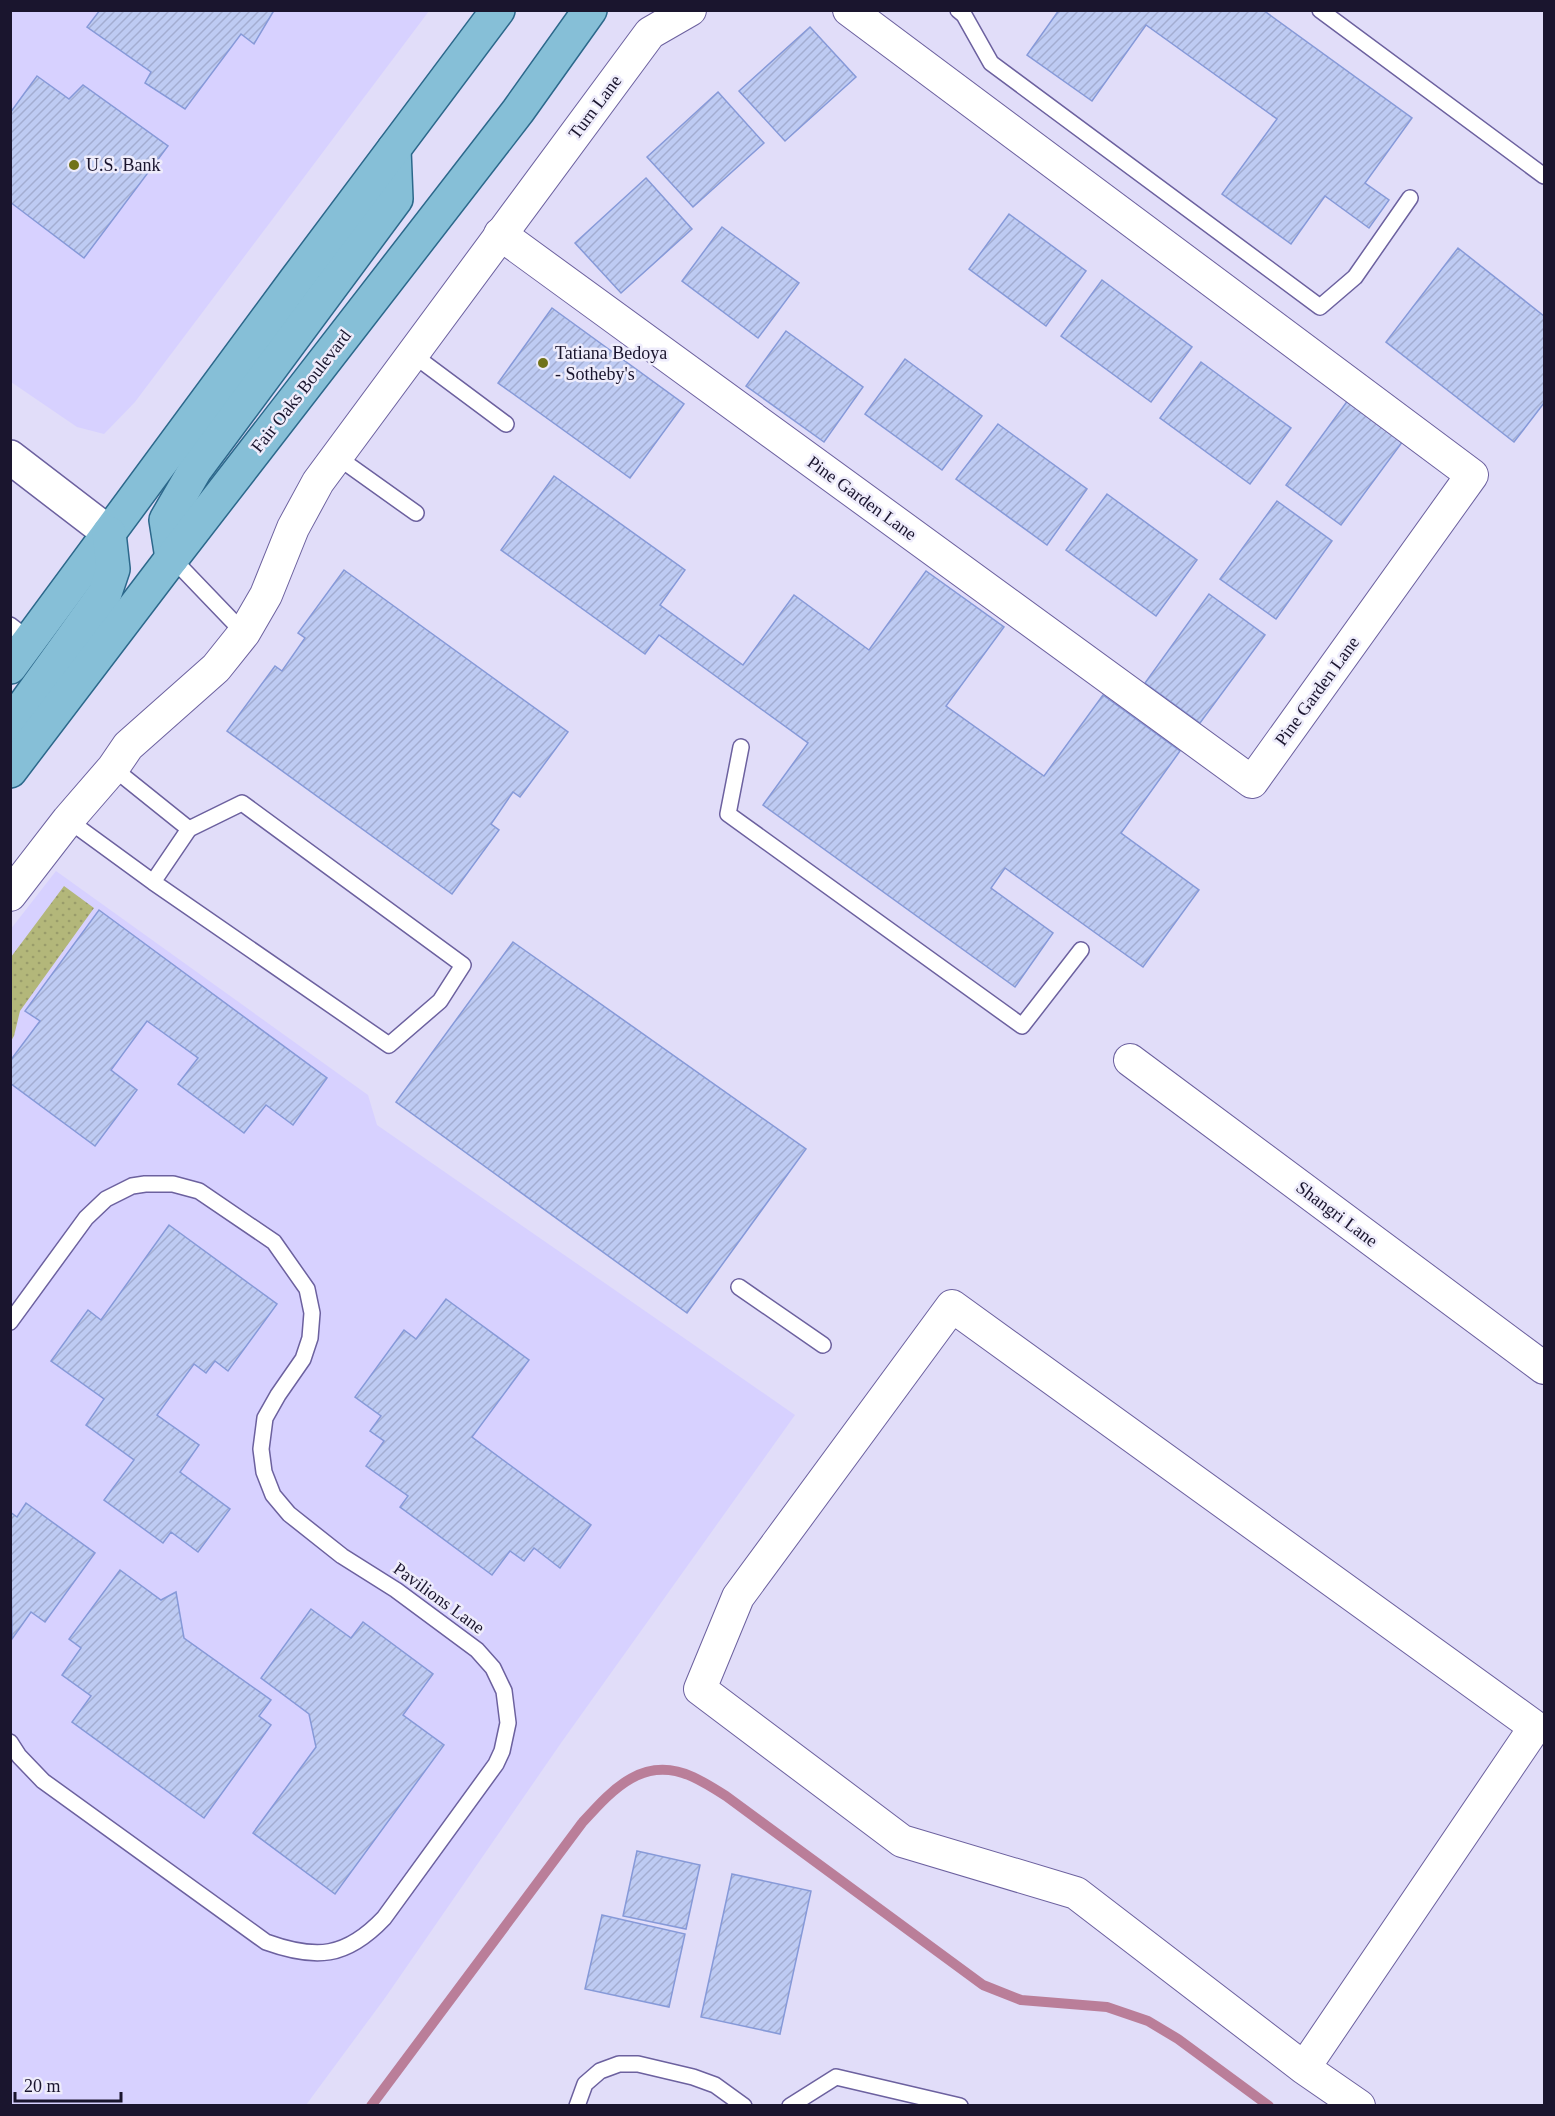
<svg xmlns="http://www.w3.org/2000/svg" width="1555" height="2116" font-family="Georgia,serif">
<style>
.built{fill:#d7d1ff}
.grass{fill:url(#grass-dots)}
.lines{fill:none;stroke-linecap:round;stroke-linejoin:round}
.stream{stroke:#ba7e99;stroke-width:10}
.building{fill:url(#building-hatch);stroke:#8699d8;stroke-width:1.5}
.service-casing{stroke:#6c619f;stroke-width:18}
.minor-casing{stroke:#6c619f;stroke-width:34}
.tertiary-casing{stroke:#6c619f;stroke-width:36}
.primary-casing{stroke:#2c688b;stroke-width:36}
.service{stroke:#fff;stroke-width:15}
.minor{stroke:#fff;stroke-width:32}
.tertiary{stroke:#fff;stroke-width:33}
.primary{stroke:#86bfd7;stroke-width:33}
.poi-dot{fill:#717319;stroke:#eeecfb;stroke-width:2}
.labels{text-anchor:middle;stroke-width:5;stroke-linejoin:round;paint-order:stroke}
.street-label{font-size:18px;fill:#1a152e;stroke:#eeecfb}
.poi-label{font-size:18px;fill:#1a152e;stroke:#eeecfb;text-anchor:start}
</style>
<defs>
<pattern id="grass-dots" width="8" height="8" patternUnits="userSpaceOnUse" patternTransform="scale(1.5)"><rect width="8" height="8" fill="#b3b77a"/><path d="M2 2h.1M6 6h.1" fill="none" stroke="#999c6a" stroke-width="1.8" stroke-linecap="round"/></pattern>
<pattern id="building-hatch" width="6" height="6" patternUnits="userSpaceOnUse" patternTransform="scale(1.5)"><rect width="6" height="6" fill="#becbf3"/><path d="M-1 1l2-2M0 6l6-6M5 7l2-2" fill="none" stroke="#a3add1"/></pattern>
</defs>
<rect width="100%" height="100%" fill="#e1ddf9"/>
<g class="built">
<path d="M10,11h419l-294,391 -31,32 -27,-7 -66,-45z"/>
<path d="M56,871l312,224 9,30 418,290 -234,328 -176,255 -79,107h-295l-1,-1175z"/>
</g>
<path class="grass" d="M64,886l30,22 -74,103 -6,25 -3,5v-84z"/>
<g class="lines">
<path class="stream" d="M371,2106l211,-283c30,-33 61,-69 111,-46 11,5 22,12 33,19l257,189 38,15 86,7 41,14 30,18 91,67"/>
</g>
<g class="building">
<path d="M100,10h171l2,2 -19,32 -13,-10 -56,75 -40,-26 6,-11 -64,-45z"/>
<path d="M1059,10h204l149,108 -47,65 24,17 -20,28 -44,-32 -34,48 -69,-50 55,-75 -131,-94 -54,76 -65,-46z"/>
<path d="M810,27l46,50 -71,64 -46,-50z"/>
<path d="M37,76l32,23 14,-14 85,61 -84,112 -74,-56v-89z"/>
<path d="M718,92l46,51 -71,64 -46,-50z"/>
<path d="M646,178l46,51 -71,64 -46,-50z"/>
<path d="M1009,214l77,57 -40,55 -77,-57z"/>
<path d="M722,227l77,56 -41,55 -76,-57z"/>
<path d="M1458,248l86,68v87l-30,39 -128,-100z"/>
<path d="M1102,280l90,67 -41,55 -90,-66z"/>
<path d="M552,308l132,96 -54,74 -132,-95z"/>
<path d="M786,331l77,56 -39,55 -78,-56z"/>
<path d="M905,359l77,57 -40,54 -77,-56z"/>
<path d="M1201,362l90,66 -41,56 -90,-66z"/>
<path d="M1351,396l55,41 -65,88 -55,-40z"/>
<path d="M998,424l89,65 -40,56 -91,-66z"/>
<path d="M554,476l131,94 -25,35 83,60 51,-70 75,55 57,-79 78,56 -58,79 98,70 59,-81 77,56 -59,82 78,57 -56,77 -138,-99 -14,20 62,45 -38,54 -252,-182 45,-62 -149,-108 -14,19 -144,-104z"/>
<path d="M1107,494l90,66 -41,56 -90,-66z"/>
<path d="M1277,501l55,40 -56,78 -56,-40z"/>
<path d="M344,570l224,162 -48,65 -7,-5 -22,32 8,6 -47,64 -225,-163 48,-65 7,5 23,-33 -7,-5z"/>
<path d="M1209,594l56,41 -65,88 -55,-40z"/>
<path d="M99,910l228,168 -34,47 -27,-20 -22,28 -66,-49 20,-26 -51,-37 -36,49 26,20 -42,56 -85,-63v-22l30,-40 -15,-10z"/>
<path d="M513,942l293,207 -119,164 -291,-211z"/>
<path d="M169,1225l108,79 -49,67 -13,-10 -9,12 -12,-9 -37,51 42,30 -19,27 50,37 -32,43 -27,-20 -8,11 -59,-43 30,-40 -48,-35 18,-26 -53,-38 37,-51 13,10z"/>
<path d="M446,1299l83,61 -57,77 119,88 -31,43 -26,-20 -10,13 -14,-10 -18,24 -92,-68 8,-11 -42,-30 18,-25 -14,-10 11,-15 -26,-19 49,-67 12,9z"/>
<path d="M26,1503l69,50 -50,69 -14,-10 -19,27 -2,-127 7,5z"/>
<path d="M120,1570l41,30 15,-8 8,46 87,62 -12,16 12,9 -67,93 -132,-96 19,-26 -29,-21 19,-27 -12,-9z"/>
<path d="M311,1609l40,29 12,-16 70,52 -30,41 41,30 -109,149 -82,-61 63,-86 -7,-33 -48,-36z"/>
<path d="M637,1851l63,14 -14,64 -63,-13z"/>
<path d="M732,1874l79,17 -31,143 -79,-17z"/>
<path d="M602,1915l83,19 -16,73 -84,-18z"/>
</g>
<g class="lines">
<defs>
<g id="service">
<path d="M958,10l6,5 27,48 329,244 35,-30 55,-79"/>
<path d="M1320,10l224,166"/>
<path d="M412,354l94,70"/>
<path d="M336,456l80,57"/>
<path d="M172,558l72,75"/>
<path d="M10,625l21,16"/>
<path d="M741,747l-13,67 294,212 59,-76"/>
<path d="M113,768l76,61"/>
<path d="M68,820l85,62 236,163 51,-44 23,-36 -221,-162 -53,26 -36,53"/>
<path d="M739,1287l84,58"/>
<path d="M10,1322l76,-104 20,-19 26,-13 13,-2h28l26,7 75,51 33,47 5,24 -2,25 -7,21 -25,36 -13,23 -4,31 3,23 9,23 16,19 53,42 54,34 81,60 16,18 11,23 4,32 -6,28 -6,13 -112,154c-38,40 -68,42 -118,24l-223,-161 -24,-25 -9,-14"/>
<path d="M577,2106l8,-22 15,-13 19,-7h19l55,13 22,8 29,21"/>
<path d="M790,2106l46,-29 124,29"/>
</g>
<g id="minor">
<path d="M500,234l752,548 220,-307 -623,-465"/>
<path d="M10,895l58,-75 45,-52 15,-22 88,-78 28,-35 22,-38 27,-67 25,-46 332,-449 40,-23"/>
<path d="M1130,1060l414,308"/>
<path d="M1304,2068l231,-341 -583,-421 -214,291 -38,92 202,152 174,52 228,175 55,38"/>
</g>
<path id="tertiary" d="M10,457l99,76"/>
<g id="primary">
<path d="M172,558l-6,-38 29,-50 201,-271 -2,-50"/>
<path d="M10,667l285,-386 203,-271"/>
<path d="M10,725l95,-132 8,-24 -4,-36"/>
<path d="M10,771l162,-213 346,-447 72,-101"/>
</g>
</defs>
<use href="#service" class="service-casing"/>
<use href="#minor" class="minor-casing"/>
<use href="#tertiary" class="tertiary-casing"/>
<use href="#primary" class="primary-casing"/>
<use href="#service" class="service"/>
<use href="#minor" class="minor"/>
<use href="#tertiary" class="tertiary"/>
<use href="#primary" class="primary"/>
</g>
<g class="poi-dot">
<circle cx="74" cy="165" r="6"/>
<circle cx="543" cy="363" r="6"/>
</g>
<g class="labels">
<g class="street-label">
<text transform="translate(595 107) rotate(-53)" y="6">Turn Lane</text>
<text transform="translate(301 391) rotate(-52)" y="6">Fair Oaks Boulevard</text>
<text transform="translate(862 498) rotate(36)" y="6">Pine Garden Lane</text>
<text transform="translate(1317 691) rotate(-54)" y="6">Pine Garden Lane</text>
<text transform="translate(1337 1214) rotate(37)" y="6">Shangri Lane</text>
<text transform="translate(439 1598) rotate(36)" y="6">Pavilions Lane</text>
</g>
<g class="poi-label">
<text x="86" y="171">U.S. Bank</text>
<text x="555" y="359">Tatiana Bedoya<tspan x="555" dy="21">- Sotheby's</tspan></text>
</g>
</g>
<rect width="1555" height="2116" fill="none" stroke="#1a152e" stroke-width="24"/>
<path d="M15 2092v9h106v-9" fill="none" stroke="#1a152e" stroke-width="3"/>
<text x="24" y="2092" font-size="18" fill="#1a152e" stroke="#eeecfb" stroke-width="4.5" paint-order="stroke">20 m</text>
</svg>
